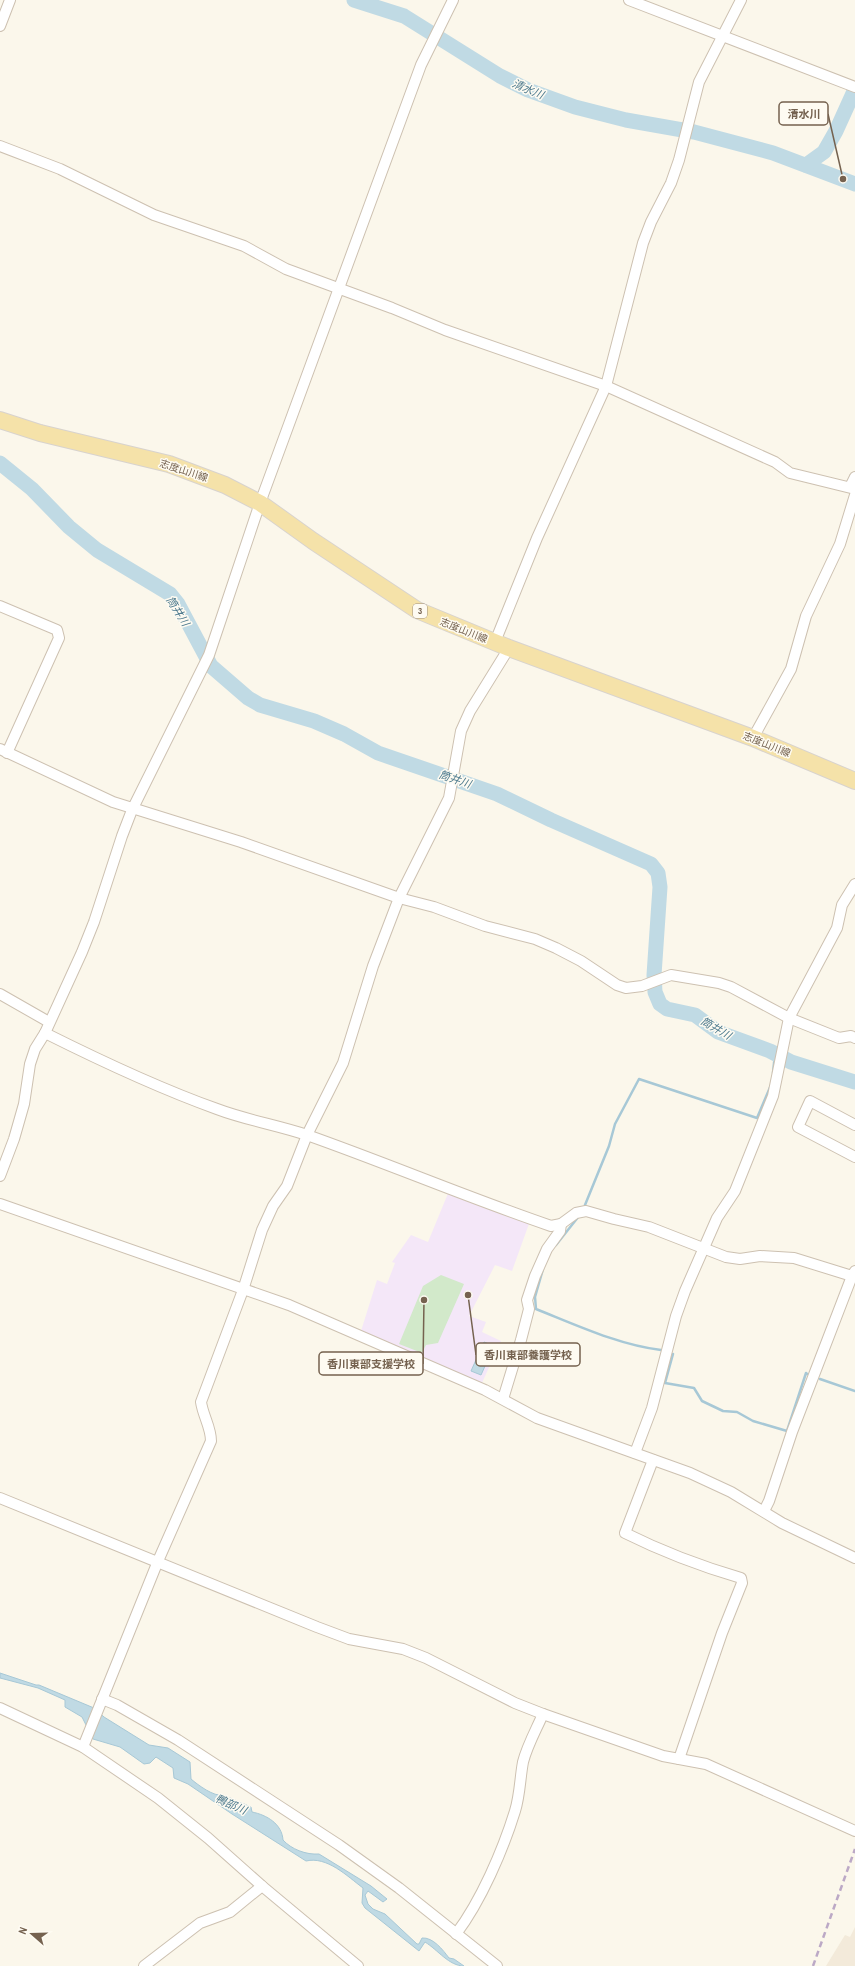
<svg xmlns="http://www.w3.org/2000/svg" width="855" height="1966" font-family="'Archivo Narrow','Noto Sans JP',sans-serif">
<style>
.residential{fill:#f3eada}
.education{fill:#f4e7f8}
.green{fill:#d2e9ca}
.water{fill:#c0dae4;stroke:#a7c8d6}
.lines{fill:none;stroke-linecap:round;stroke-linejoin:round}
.stream{stroke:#a7c8d6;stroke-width:2.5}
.river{stroke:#c0dae4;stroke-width:15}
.street-casing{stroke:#cdc1b1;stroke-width:12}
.primary-casing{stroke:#d8d3ce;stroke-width:18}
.street{stroke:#fff;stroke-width:10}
.primary{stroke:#f5e2a9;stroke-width:16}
.rail{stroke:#bca9c6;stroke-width:2.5;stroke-dasharray:6 4;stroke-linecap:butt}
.labels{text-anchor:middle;stroke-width:3;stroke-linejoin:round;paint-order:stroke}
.shield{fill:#fefbf2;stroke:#9e9080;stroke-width:1}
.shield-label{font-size:9px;font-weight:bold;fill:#75624f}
.street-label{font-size:10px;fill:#75624f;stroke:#fefbf2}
.water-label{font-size:11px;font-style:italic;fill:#4d7a8e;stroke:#fefbf2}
.leader{fill:none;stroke:#75624f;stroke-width:1.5}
.callout-dot{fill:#75624f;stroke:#fefbf2;stroke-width:1.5}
.callout{fill:#fefbf2;stroke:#75624f;stroke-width:1.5}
.callout-label{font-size:11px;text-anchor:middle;font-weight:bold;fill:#75624f}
</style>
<rect width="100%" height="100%" fill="#fbf7eb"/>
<path class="residential" d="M855,1927v39h-29l19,-31 5,2z"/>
<path class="education" d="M449,1191l81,30 -18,50 -17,-6 -26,51 17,6 -4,10 19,9 -20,44 -120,-54 16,-51 10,4 8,-21 -3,-1 19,-27 17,7z"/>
<path class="green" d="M441,1275l23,9 -26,59 -12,2 -4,8 -23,-9 24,-58z"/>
<g class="water">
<path d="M484,1342l10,4 -13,29 -10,-4z"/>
<path d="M0,1673l36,12h3l55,23 10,9 45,28 19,3 22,14 1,17c7,6 23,18 32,16l28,12 1,5c15,3 30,12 31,28 8,9 23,15 36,14l52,32 16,13 -4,3 -15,-11 -3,4 3,9 5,5 12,5 32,30h2l3,-6c11,-1 21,12 27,20l5,1 10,7c-15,0 -26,-16 -39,-24l-6,9 -54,-43 -3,-5 1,-15c-16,-12 -36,-32 -57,-27l-74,-47 -44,-30 -14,-6 -1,-10 -17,-11 -6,6 -6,1 -24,-17 -27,-8 -11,-22 -17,-10v-7l-27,-12 -38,-10z"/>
</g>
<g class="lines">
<g class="stream">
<path d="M773,1073l2,-19"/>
<path d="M585,1205l24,-59 6,-22 24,-45 118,39 14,-33"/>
<path d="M556,1245l23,-29"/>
<path d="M543,1269l-8,28 1,12c40,16 83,36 125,41"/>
<path d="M673,1354l-8,29 29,5 8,13 21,10 14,1 16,9 34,10 19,-58 1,1"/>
<path d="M820,1379l35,12"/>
</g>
<g class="river">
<path d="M354,0l50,16 96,60 28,14 47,17 51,13 68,12 79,21 82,31"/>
<path d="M806,165l18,-13 12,-21 19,-42"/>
<path d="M0,463l32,26 37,38 28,23 73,44 8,10 33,62 37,32 12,7 54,16 30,13 34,19 119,41 54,26 100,44 7,9 2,14 -6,88 1,17 5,12 7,5 28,6 23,17 52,19 21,11 64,20"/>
</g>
<defs>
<g id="street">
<path d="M629,0l226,87"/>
<path d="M0,26l10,-26"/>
<path d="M0,146l60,23 94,46 90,31 42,23 106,39 53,22 161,56 169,76 15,11 65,16"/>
<path d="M850,487l5,-10"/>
<path d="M0,606l57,24 2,8 -52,115"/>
<path d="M495,642l42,-104 69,-152 37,-143 8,-21 20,-39 8,-23 20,-78 42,-82"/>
<path d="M753,738l38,-69 15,-53 34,-72 15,-49"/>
<path d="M0,749l113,53 128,40 158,56 35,9 51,19 50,13 21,9 25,13 36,24 9,3 16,-2 29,-11 48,8 12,4 58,31 50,20 12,-2 4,2"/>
<path d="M0,994l49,28"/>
<path d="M45,1033c56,28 113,55 172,76 29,11 60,16 90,26 82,29 162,63 244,91l10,-2 15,-11 10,-2 28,8 35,8 77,30 14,2 20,-3 34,2 58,18 3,-5"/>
<path d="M855,1125l-45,-24 -12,26 57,30"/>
<path d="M0,1176l14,-37 10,-35 6,-40 5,-15 10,-16 37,-81 12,-30 28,-86 10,-26 77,-155 51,-152 161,-438 32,-65"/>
<path d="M0,1204l289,101 196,85 52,28 153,55 41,19 51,31 73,35"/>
<path d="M503,1399l18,-59 8,-31 -2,-9 8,-24 12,-27 13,-18 1,-7"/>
<path d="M635,1453l17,-45 24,-92 9,-25 32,-73 18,-27 38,-95 16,-78 48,-90 5,-23 13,-21"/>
<path d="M653,1460l-28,73c38,19 75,33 116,45l1,5 -20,50 -43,126"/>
<path d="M0,1498l317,129 32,12 54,10 23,9 89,45 28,11 120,42 43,8 149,67"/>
<path d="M764,1511l5,-10 23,-69 60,-156"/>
<path d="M102,1699l15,6 61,35 161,105 60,43 98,78"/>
<path d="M0,1708l83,39 75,51 50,40 54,48 96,80"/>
<path d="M83,1747l75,-186 53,-120c0,-14 -8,-25 -10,-39l42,-112 19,-60 11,-24 14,-20 20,-51 36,-72 30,-97 26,-68 50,-100 12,-67 9,-20 39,-63"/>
<path d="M456,1934c25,-33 47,-84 59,-123 5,-16 5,-33 8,-49 4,-16 13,-32 20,-48"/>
<path d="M144,1966l56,-43 30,-11 32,-26"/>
</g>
<path id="primary" d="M0,420l40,13 129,31 56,21 35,18 53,38 104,69 92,38 244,90 102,43"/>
</defs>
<use href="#street" class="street-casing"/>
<use href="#primary" class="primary-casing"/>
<use href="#street" class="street"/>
<use href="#primary" class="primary"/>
<path class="rail" d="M813,1966l42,-117"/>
</g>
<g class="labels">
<rect class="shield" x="413" y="604" width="14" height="14" rx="3"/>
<g class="shield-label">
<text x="420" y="614">3</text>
</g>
<g class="street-label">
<text transform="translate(184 470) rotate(18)" y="4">志度山川線</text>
<text transform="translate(464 630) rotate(22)" y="4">志度山川線</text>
<text transform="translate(767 744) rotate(22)" y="4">志度山川線</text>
</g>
<g class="water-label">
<text transform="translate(528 89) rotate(23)" y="4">清水川</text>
<text transform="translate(178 611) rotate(58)" y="4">筒井川</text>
<text transform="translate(455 779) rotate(19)" y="4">筒井川</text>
<text transform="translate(716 1028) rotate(30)" y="4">筒井川</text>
<text transform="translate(231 1804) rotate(24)" y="4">鴨部川</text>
</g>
</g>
<path class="leader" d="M843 179L828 114M468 1295L476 1355M424 1300L423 1364"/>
<g class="callout-dot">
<circle cx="843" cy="179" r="4"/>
<circle cx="468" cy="1295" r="4"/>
<circle cx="424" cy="1300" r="4"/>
</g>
<g class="callout">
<rect x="779" y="102" width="49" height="23" rx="4"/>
<rect x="476" y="1343" width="104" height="23" rx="4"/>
<rect x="319" y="1352" width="104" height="23" rx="4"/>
</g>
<g class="callout-label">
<text x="804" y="118">清水川</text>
<text x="528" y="1359">香川東部養護学校</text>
<text x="371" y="1368">香川東部支援学校</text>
</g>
<g transform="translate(32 1934) rotate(290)" stroke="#fefbf2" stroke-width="3" paint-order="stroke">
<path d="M0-3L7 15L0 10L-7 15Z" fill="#75624f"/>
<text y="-6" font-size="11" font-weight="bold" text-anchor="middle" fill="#75624f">N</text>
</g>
</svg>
